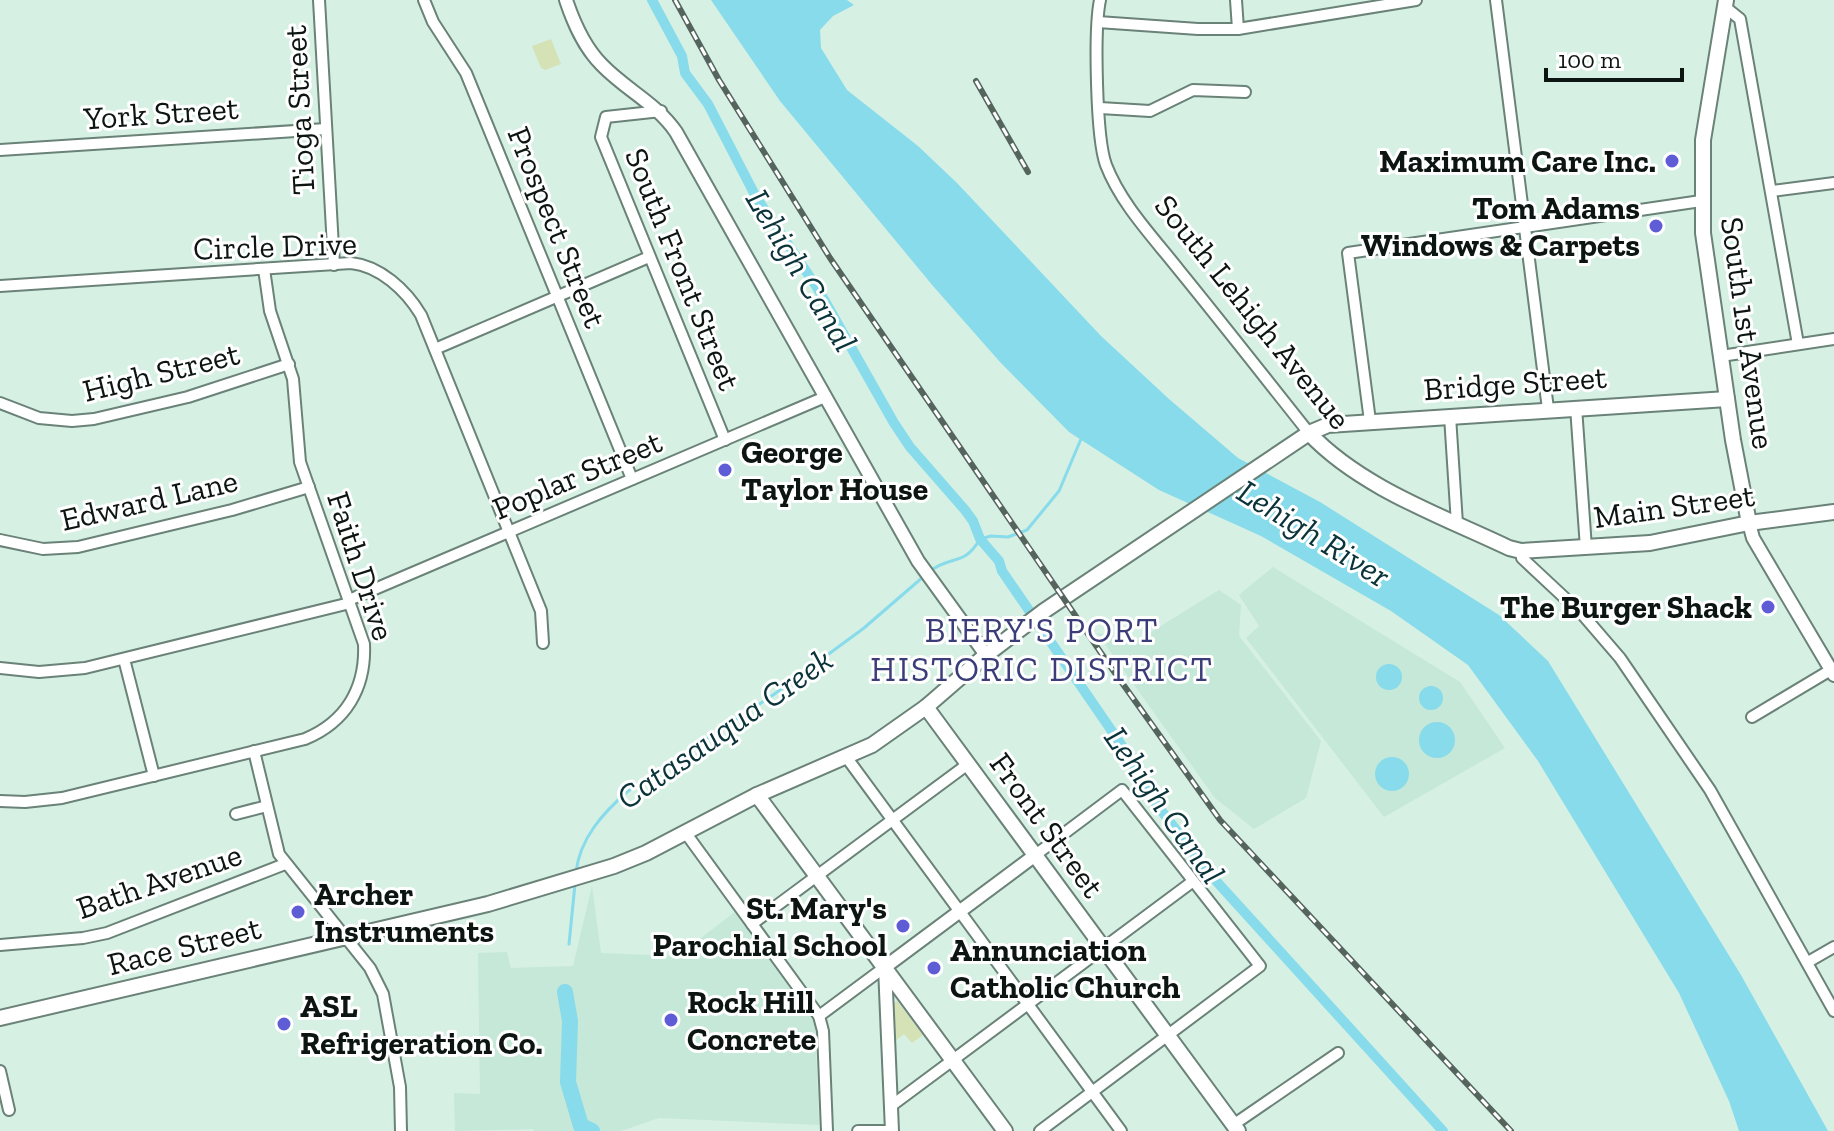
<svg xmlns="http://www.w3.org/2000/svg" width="1834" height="1131" font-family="'Zilla Slab',serif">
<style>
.built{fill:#c5e8d8}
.green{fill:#d5e2b5}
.water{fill:#87dbea}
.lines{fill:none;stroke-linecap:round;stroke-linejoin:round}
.stream{stroke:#87dbea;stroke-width:3}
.canal{stroke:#87dbea;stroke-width:10}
.river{stroke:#87dbea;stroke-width:16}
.minor-casing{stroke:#6a8277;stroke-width:14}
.tertiary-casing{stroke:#6a8277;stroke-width:16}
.secondary-casing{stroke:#6a8277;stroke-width:18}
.minor{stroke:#fff;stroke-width:10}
.tertiary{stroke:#fff;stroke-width:12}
.secondary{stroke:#fff;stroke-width:14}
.rail-casing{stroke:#55655e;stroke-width:6}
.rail{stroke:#fff;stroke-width:3;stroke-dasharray:9;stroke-linecap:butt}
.poi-dot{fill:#5e5dd6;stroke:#fff;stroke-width:3}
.labels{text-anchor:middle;stroke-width:6;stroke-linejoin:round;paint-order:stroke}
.street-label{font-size:32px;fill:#0c1511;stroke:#fff}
.poi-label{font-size:32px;font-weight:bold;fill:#0c1511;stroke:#fff;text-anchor:start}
.water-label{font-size:34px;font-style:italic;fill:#0a333a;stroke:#fff}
.neighbourhood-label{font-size:34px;letter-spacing:2px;fill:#3b3d79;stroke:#fff}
</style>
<rect width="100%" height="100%" fill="#d6f0e4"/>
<g class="built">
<path d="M1273,567l187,115 45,66 -121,69 -138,-179 13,-12 -20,-31z"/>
<path d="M1219,590l22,15 -2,31 82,105 -15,57 -52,31 -39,-31 -118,-165 38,9z"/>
<path d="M592,886l9,67 76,3 58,-44 80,111 4,102 -160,-7 -38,13h-87l-1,-2 -78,2 -1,-38 26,1 -2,-141 29,-1 4,16 62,-2z"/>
</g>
<g class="green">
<path d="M551,39l10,25 -16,6 -4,-2 -9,-22z"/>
<path d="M897,1001l26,34 -11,8 -8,-9 -9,7 -1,-38z"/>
</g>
<g class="water">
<path d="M711,0h136l7,5 -21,11 -13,14 1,18 26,42 71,56 39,37 144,153 68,63 69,59 82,44 179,113 49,46 193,314 87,156h-89l-10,-30 -50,-108 -141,-232 -70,-96 -77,-54 -130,-75 -102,-46 -90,-58 -69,-70 -67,-76 -153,-185z"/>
<circle cx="1389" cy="677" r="13"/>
<circle cx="1431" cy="698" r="12"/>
<circle cx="1437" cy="740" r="18"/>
<circle cx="1392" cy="774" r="17"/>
</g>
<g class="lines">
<g class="stream">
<path d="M929,572c22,-18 34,-4 51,-33l11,-3 17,1 19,-7 32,-39 22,-52"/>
<path d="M576,872c4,-34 27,-59 52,-81l145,-96 91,-67 59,-51"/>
<path d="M569,944l6,-60"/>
<path d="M581,1126l2,5"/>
</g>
<path class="canal" d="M652,0l30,56 3,17 23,31 48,93 62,92 76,134 16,24 55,63 8,11 7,18 19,22 3,10 127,185 19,37 60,79 235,259"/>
<path class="river" d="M565,992l5,29 -2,61 13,44 11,5"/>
<defs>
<g id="minor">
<path d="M319,0l15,265"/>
<path d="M424,0l9,22 33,51 166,406"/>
<path d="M1100,0c-6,29 -4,138 6,165 15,39 47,72 73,105 44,54 87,109 130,163"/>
<path d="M1236,0l2,29"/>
<path d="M1496,0l52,409"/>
<path d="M1725,7l15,12 58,325"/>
<path d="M1098,22l100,7h40l178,-29"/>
<path d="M1100,108l50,3 43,-21 52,2"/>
<path d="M661,111l-55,6 -5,20 124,303"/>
<path d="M0,150l326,-21"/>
<path d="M1772,191l62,-8"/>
<path d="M0,286l351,-23c29,3 55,27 70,52l120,296 2,32"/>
<path d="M435,349l214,-92"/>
<path d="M1721,356l113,-17"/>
<path d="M0,403l39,15 33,3 22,-2 94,-22 101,-33"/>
<path d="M1576,407l10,141"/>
<path d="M1450,416l7,108"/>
<path d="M1370,421l-22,-168 353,-52"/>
<path d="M0,540l43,9 35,-2 154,-37 77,-23"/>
<path d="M1521,551l1,7 61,57 37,43 90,132 124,221"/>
<path d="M349,600l476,-203"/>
<path d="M124,659l30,117"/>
<path d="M0,668l39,4 46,-4 265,-65"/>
<path d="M1752,717l82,-49"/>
<path d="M254,751l25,103 91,114 13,26 17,93 1,44"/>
<path d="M847,758l274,373"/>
<path d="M0,801l25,1 37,-4 243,-59c41,-17 61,-51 59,-95l-64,-182 -7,-83 -23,-68 -6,-42"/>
<path d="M236,814l31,-8"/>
<path d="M685,832l134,184 4,15 4,100"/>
<path d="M1034,856l88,-66 138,176 -220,165"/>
<path d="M752,924l216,-160"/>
<path d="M0,945l83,-7 24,-5 178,-69"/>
<path d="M1808,962l26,-15"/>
<path d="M819,1016l66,-49"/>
<path d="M0,1071l9,39"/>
<path d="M891,1106l301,-224"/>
<path d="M1233,1125l105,-72"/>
<path d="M858,1131h34"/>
</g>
<g id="tertiary">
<path d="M566,0c8,24 18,47 36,65 24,25 54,38 74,67l242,429 68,94"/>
<path d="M1749,523l4,15 10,17 71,120"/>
<path d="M892,1131l-7,-164 149,-111"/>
</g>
<g id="secondary">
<path d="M1726,0l-23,140v93l30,207 16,83"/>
<path d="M1309,433c52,55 133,83 200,115l12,3 129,-8 99,-20 85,-11"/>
<path d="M926,707l312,424"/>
<path d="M757,795l248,336"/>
<path d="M0,1018l488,-114 126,-38 32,-13 111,-58 115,-50 54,-38 60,-52 58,-44 265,-178 19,-8 399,-26"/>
</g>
</defs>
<use href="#minor" class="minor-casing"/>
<use href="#tertiary" class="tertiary-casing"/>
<use href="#secondary" class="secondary-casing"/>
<use href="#minor" class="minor"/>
<use href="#tertiary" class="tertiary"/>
<use href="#secondary" class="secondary"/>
<defs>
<g id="rail">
<path d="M675,0l44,80 111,178 280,408 110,154 291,311"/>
<path d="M976,81l52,91"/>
</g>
</defs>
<use href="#rail" class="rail-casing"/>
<use href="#rail" class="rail"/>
</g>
<g class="poi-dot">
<circle cx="1672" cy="161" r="8"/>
<circle cx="1656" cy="226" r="8"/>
<circle cx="725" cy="470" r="8"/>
<circle cx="1768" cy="607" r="8"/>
<circle cx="298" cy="912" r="8"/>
<circle cx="903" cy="926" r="8"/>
<circle cx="934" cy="968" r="8"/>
<circle cx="671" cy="1020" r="8"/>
<circle cx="284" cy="1024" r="8"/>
</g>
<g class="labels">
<g class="street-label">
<text transform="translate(299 110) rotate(-93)" y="11">Tioga Street</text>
<text transform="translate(161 113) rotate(-4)" y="11">York Street</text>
<text transform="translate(557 227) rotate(68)" y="11">Prospect Street</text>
<text transform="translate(275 246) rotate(-2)" y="11">Circle Drive</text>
<text transform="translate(683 269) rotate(68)" y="11">South Front Street</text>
<text transform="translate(1253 312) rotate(51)" y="11">South Lehigh Avenue</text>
<text transform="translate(1748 333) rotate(82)" y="11">South 1st Avenue</text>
<text transform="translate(161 372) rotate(-14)" y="11">High Street</text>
<text transform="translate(1515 383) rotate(-4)" y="11">Bridge Street</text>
<text transform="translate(577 475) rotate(-23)" y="11">Poplar Street</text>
<text transform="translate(149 500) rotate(-13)" y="11">Edward Lane</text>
<text transform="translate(1674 506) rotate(-8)" y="11">Main Street</text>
<text transform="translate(361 566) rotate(72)" y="11">Faith Drive</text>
<text transform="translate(1047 825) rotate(54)" y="11">Front Street</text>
<text transform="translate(159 881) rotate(-19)" y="11">Bath Avenue</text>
<text transform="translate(184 946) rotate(-14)" y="11">Race Street</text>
</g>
<g class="poi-label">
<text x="1656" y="172" text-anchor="end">Maximum Care Inc.</text>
<text x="1640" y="219" text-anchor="end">Tom Adams<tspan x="1640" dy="37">Windows &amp; Carpets</tspan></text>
<text x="741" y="463">George<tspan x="741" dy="37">Taylor House</tspan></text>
<text x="1752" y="618" text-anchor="end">The Burger Shack</text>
<text x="314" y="905">Archer<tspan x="314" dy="37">Instruments</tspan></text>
<text x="887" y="919" text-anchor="end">St. Mary's<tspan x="887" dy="37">Parochial School</tspan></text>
<text x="950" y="961">Annunciation<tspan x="950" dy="37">Catholic Church</tspan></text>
<text x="687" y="1013">Rock Hill<tspan x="687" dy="37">Concrete</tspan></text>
<text x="300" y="1017">ASL<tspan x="300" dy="37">Refrigeration Co.</tspan></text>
</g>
<g class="water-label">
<text transform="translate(802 270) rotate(59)" y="12">Lehigh Canal</text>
<text transform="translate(1314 533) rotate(32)" y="12">Lehigh River</text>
<text transform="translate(724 728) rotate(-35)" y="12">Catasauqua Creek</text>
<text transform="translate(1165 805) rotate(55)" y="12">Lehigh Canal</text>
</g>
<g class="neighbourhood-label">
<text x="1042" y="642">BIERY'S PORT<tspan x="1042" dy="39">HISTORIC DISTRICT</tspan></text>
</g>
</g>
<path d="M1546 68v12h136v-12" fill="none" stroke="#0c1511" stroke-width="4"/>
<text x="1558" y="68" font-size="24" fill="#0c1511" stroke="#ffffff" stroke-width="6" paint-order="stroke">100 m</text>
</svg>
